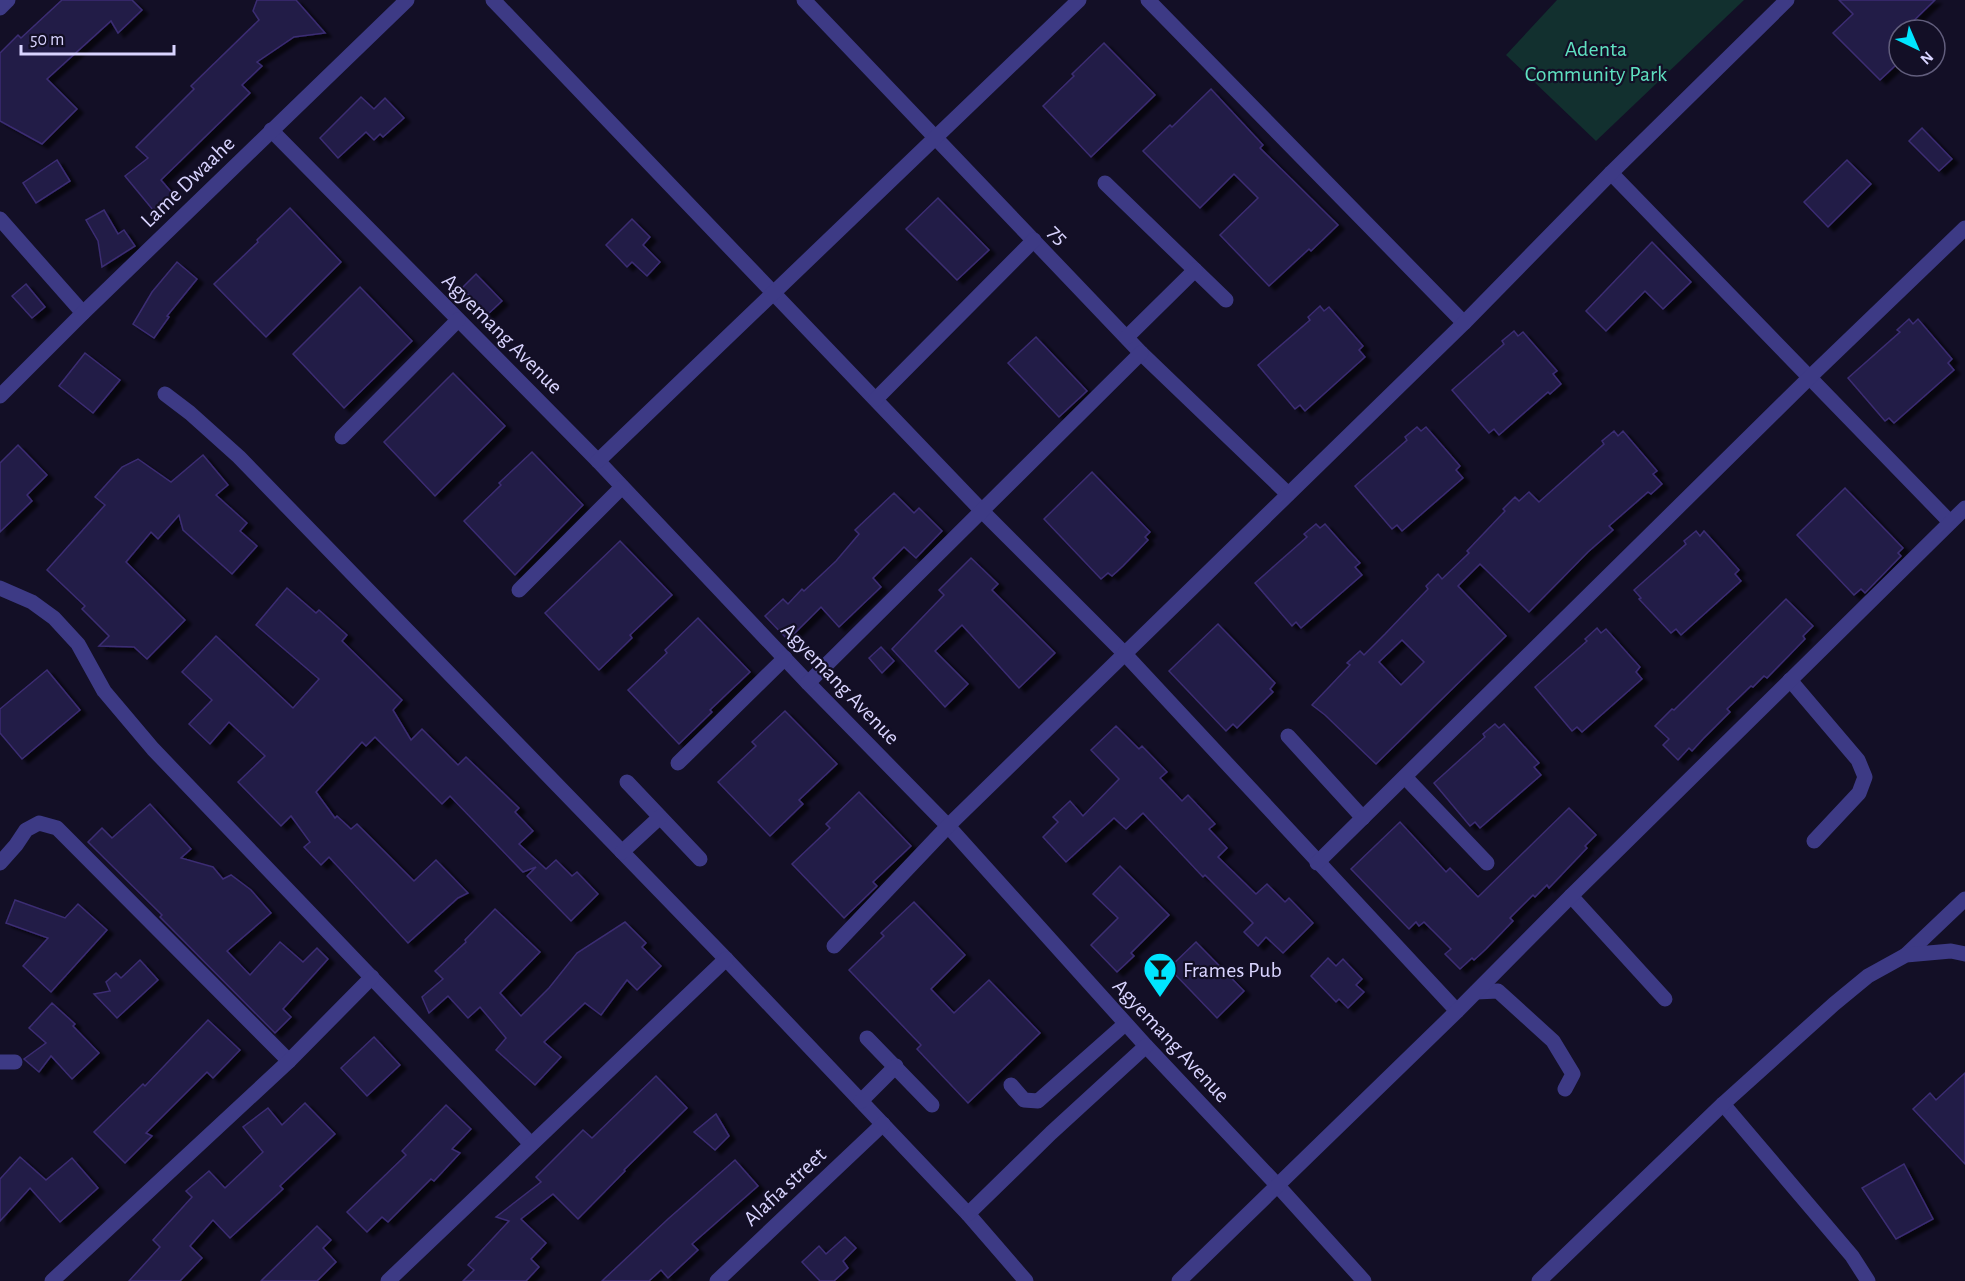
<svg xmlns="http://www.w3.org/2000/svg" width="1965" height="1281" font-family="'Alegreya Sans',sans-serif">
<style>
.green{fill:#12302f}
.building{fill:#241b47;stroke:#3b2d73;stroke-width:1.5;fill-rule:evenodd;filter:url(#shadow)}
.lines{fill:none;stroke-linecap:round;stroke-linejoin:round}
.minor{stroke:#3d3a85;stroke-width:15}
.labels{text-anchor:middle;stroke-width:4.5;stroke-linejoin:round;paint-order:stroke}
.park-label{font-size:22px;fill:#5fe0c0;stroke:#130f26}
.street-label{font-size:22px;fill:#d9d4ff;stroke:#130f26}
.poi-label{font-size:22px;fill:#d9d4ff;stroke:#130f26;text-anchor:start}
</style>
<defs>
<filter id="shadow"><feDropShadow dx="6" dy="4" stdDeviation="1.5" flood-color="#0009"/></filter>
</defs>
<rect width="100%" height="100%" fill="#130f26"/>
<path class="green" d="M1557,0h187l-148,141 -90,-86z"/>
<g class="building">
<path d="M62,0h70l10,10 -24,23 -7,-12 -64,58 30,30 -35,35 -42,-23v-68l18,-18 3,3z"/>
<path d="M257,0h39l29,33 -31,4 -37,25 5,4 -20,19 8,8 -89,87 12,14 -20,16 -28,-34 23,-18 -12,-11 58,-58 -3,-3 68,-66 -6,-9z"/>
<path d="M1839,0h96l-31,30h-5v20l-8,8 6,6 -17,16 -47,-47 20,-19z"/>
<path d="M1104,43l51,52 -64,62 -48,-51 31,-30 -2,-2z"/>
<path d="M1211,89l52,56 -3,3 78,77 -27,26 -2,-2 -40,37 -49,-51 38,-37 -24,-24 -34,34 -57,-57 27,-26 2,2z"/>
<path d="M361,97l13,12 11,-11 19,20 -21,19 -3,-3 -6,6 -8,-8 -28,26 -18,-20z"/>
<path d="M1922,128l30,31 -13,12 -30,-30z"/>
<path d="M57,160l13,21 -34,22 -13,-20z"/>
<path d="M1847,160l24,24 -43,43 -24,-25z"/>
<path d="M938,198l51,52 -32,30 -51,-51z"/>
<path d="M290,208l51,54 -75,75 -52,-53 44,-42 -1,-2z"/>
<path d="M104,210l14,24 6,-4 11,16 -33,21 -4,-26 -12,-21z"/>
<path d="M632,219l18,18 -7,8 17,17 -13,14 -15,-14 -5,5 -21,-22z"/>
<path d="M1652,242l39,40 -28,27 -18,-18 -39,40 -20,-20z"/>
<path d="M177,262l20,17 -30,37 2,1 -15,21 -21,-14 19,-32z"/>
<path d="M476,274l26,27 -15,14 -25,-27z"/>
<path d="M26,284l19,23 -13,11 -20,-22z"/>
<path d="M360,287l52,54 -68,67 -51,-54z"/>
<path d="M1320,306l4,5 5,-4 34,39 -4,4 6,7 -60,54 -5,-6 -5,4 -37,-44 52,-45 -2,-3z"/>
<path d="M1909,319l4,5 5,-5 34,40 -4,4 6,7 -60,53 -5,-5 -4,3 -37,-43 52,-46 -3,-2z"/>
<path d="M1514,331l4,5 5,-4 34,39 -4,3 8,10 -11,10 -2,-2 -49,43 -5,-6 -5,4 -37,-43 52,-46 -2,-3z"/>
<path d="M1036,337l51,54 -28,26 -51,-54z"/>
<path d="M85,353l35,27 -27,33 -34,-27z"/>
<path d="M453,373l52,53 -70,70 -51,-54z"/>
<path d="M1417,427l4,4 5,-4 34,39 -4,4 7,8 -61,53 -5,-6 -5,4 -37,-43 52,-46 -2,-3z"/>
<path d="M1614,431l4,5 5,-5 34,40 -4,3 9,10 -11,10 -3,-2 -39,34 4,4 -25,22 -59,60 -49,-48 -22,22 48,50 -130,128 -51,-49 -13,-10 38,-40 -3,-2 13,-12 4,4 21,-21 43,-45 -2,-3 12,-12 4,5 27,-26 -2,-2 38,-40 -2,-2 12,-12 4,4 10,-9 10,10 65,-58 -2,-3zM1402,640l22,22 -23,23 -22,-23z"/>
<path d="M18,445l29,30 -20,20 5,6 -32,31v-69z"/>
<path d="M532,452l51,53 -68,70 -51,-54 37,-36 -2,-2z"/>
<path d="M203,455l25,30 -12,10 31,28 -7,8 17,15 -25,28 -49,-44 -4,-15 -21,24 -7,-7 -25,30 59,58 -38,39 -13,-12 -35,-1 10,-10 -27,-27 3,-3 -38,-36 58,-65 -10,-8 27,-30 16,-8 33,23z"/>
<path d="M1092,472l58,60 -5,5 3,3 -25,26 -11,10 -4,-3 -7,6 -57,-60z"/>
<path d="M1845,488l58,60 -5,5 3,3 -36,37 -4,-4 -7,6 -57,-60z"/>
<path d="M894,493l20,20 5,-5 23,23 -26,27 -12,-11 -31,31 8,9 -42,40 -18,-20 -33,33 -23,-24 18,-17 5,5 14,-15 2,2 32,-30 23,-27 -4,-4z"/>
<path d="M1316,524l4,4 5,-4 23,26 12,13 -5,4 7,8 -61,53 -5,-6 -4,4 -37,-43 52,-46 -3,-3z"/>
<path d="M1696,531l4,5 4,-5 35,39 -4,4 6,7 -60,54 -5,-6 -5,4 -32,-34 2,-1 -7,-8 52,-46 -2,-3z"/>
<path d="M620,541l52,54 -42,40 2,3 -33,32 -54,-57z"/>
<path d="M971,558l27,26 -6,6 63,63 -36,35 -57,-63 -27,26 33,33 -23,23 -53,-58 52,-54 -5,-5z"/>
<path d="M287,588l29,25 3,-3 28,25 -5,6 60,59 -9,10 18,30 11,-11 36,36 8,-8 53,51 -4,4 18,19 -14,13 27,25 10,-9 16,16 5,-4 21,22 -27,27 -44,-45 9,-9 -13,5 -73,-76 -8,8 -67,-67 -9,9 -4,-4 -46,50 19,26 2,-2 14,13 6,-5 57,57 22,-21 32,33 -10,5 -50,45 -79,-86 -8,8 -17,-18 6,-5 -19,-26 -10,10 -43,-44 27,-26 -36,-34 -19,22 -21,-20 23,-24 -30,-28 34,-36 77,72 26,-29 -63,-54z"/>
<path d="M1786,599l27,27 -10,10 2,3 -38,39 -3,-2 -11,11 -2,-1 -24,23 3,3 -27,27 -11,12 -3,-3 -11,12 -15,-15 6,-6 -14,-13 17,-17 2,1z"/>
<path d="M698,618l52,54 -40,38 2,2 -33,32 -51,-54 39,-37 -2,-3z"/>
<path d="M1218,624l57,59 -5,6 3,3 -36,36 -4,-4 -7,7 -57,-60z"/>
<path d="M1597,628l4,5 5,-4 24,27 10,11 -4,5 6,7 -60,53 -5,-5 -5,4 -37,-44 52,-46 -2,-2z"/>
<path d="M881,647l13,14 -12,12 -13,-15z"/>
<path d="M47,670l33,40 -58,49 -22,-26v-24z"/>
<path d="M785,711l52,53 -38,36 4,4 -33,32 -52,-54 38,-36 -4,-4z"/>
<path d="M1495,724l4,4 5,-4 35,39 -5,4 7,8 -61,53 -5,-6 -5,4 -36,-43 51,-46 -2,-3z"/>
<path d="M1116,726l23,23 3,-3 25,26 -7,6 22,23 6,-6 27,29 -6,5 18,19 -9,9 38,37 11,-10 18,18 4,-4 24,25 -30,30 -17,-16 -8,9 -14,-14 9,-9 -48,-48 -2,2 -60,-64 -17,16 -12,-11 -48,44 -23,-25 15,-15 -5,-5 17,-16 13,15 36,-37 -28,-29z"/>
<path d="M859,792l52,54 -38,36 4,4 -33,32 -52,-54 38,-36 -4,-4z"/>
<path d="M150,804l41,45 -10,9 32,9 10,12 8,-4 20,15 20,23 -44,38 23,24 30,-33 23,20 14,-14 11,11 -45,50 8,8 -16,16 -115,-116 2,-2 -74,-73 14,-14 10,10z"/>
<path d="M1569,808l27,27 -11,11 2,2 -38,40 -2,-3 -12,12 -2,-2 -23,23 3,3 -27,28 -12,11 -2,-2 -12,11 -15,-15 6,-5 -27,-27 -5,4 -3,-4 -7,7 -58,-60 49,-47 46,50 4,-4 28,29z"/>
<path d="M1120,866l49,49 -38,38 3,3 -17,16 -26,-27 27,-27 -25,-24z"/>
<path d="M15,900l50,18 13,-14 29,26 -56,62 -28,-26 25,-28 -42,-15z"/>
<path d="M914,902l51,53 -34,34 23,24 35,-33 51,53 -72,70 -51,-54 4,-4 -72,-75 35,-34 -3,-3z"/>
<path d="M495,909l45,43 -40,41 21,23 28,-28 28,-35 48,-31 21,21 -4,4 19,19 -24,24 -10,-10 -26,35 -16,-12 -41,39 17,15 -26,28 -39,-35 10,-12 -26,-31 -12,11 -20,-22 -19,17 -7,-16 21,-18 -8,-8 31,-29 -1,-2z"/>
<path d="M1196,942l48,49 -27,27 -48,-50z"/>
<path d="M1328,958l8,8 7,-7 19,20 -6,6 8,7 -16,16 -9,-9 -3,3 -25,-26z"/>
<path d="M140,960l18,20 -41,38 -23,-24 16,-3 -4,-9 10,-9 5,5z"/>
<path d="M52,1003l23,21 -2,2 26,27 -27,26 -21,-23 -12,16 -15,-13 22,-16 -17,-15z"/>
<path d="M208,1020l32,30 -27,28 -6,-6 -61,61 6,3 -27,27 -31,-31 49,-48 2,2z"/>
<path d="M374,1037l26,28 -33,31 -26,-28z"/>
<path d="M1965,1073v91l-52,-55 17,-16 6,7z"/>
<path d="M656,1076l31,32 -63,62 1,1 -47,48 -25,-25 -32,25 25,24 -15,16 8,8 -13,14h-63l11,-11 -6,-5 41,-44 -13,-4 45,-35 -5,-5 47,-47 9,8z"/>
<path d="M305,1103l30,31 -55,52 3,3 -53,49 -17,-18 -23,26 12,12 -22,23h-51l31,-34 -7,-7 39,-43 -6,-6 23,-20 16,17 38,-36 -20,-25 25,-19 14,17z"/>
<path d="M446,1105l25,24 -19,20 8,4 -26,28 -3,-2 -43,43 -6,-5 -15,15 -20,-20 59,-57 -4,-4z"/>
<path d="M716,1114l13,22 -14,14 -21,-18z"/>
<path d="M20,1157l26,23 26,-22 26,30 -38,34 -30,-34 -30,33v-42z"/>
<path d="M735,1160l23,26 -66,58 6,6 -30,28 -7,-8 -12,11h-47l66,-62z"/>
<path d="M1904,1164l29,55 -37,20 -34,-51z"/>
<path d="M317,1226l14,14 -8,8 13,14 -19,19h-56z"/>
<path d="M845,1237l11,11 -13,13 5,7 -14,13h-14l-18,-19 17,-16 7,8z"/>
</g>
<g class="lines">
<g class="minor">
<path d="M493,0l489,511 142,142 333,358"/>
<path d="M804,0l337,353 147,141"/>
<path d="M1148,0l316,323"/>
<path d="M0,8l8,-8"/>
<path d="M271,130l327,331 210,222 140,143 198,220 132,140 86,95"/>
<path d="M1611,173l339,349"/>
<path d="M1105,183l121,117"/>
<path d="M0,219l83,94"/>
<path d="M1127,337l68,-67"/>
<path d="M165,394l25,19 49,44 487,502 242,255 58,67"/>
<path d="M0,396l83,-83 324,-313"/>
<path d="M876,399l158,-159"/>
<path d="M342,437l116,-117"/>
<path d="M598,461l481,-461"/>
<path d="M0,588l32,14 22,16 24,26 26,47 49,58 378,395"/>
<path d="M519,590l103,-103"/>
<path d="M1790,680l68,80 7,17 -6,16 -45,48"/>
<path d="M808,683l333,-330"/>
<path d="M1288,736l75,82"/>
<path d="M678,763l107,-105"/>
<path d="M1405,777l82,86"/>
<path d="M627,782l73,77"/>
<path d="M622,852l38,-35"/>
<path d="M0,863l16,-18 10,-15 13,-7 18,5 232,233"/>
<path d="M1317,863l493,-486 155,-149"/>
<path d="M1571,896l94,103"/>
<path d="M834,946l114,-120 516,-503 147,-150 176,-173"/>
<path d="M1906,955l59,-56"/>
<path d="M1476,992l22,-1 55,50 20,33 -8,15"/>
<path d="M867,1038l65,67"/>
<path d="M0,1062h15"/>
<path d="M1011,1085l13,15 14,1 87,-77"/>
<path d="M861,1101l35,-35"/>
<path d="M1723,1104l129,152 16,25"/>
<path d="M968,1214l83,-81 95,-87"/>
<path d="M52,1281l237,-220 83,-84"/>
<path d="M388,1281l338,-322"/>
<path d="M717,1281l166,-157"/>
<path d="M1179,1281l278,-270 114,-115 394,-388"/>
<path d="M1539,1281l184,-177 111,-100 34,-28 38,-21 45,-4 14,3"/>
</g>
</g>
<defs>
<symbol id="bar-pin" viewBox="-11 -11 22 30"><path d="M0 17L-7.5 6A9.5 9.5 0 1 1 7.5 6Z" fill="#00e5ff" stroke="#130f26"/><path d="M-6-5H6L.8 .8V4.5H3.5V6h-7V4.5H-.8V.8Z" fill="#111"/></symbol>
</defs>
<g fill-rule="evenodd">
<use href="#bar-pin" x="1141" y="950" width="38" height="52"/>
</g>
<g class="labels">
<g class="park-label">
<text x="1596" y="56">Adenta<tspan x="1596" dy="25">Community Park</tspan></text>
</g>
<g class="street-label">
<text transform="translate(187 181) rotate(-44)" y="8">Lame Dwaahe</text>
<text transform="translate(1059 234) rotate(46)" y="8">75</text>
<text transform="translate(503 333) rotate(45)" y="8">Agyemang Avenue</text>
<text transform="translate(841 683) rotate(46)" y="8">Agyemang Avenue</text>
<text transform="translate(1172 1040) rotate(47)" y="8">Agyemang Avenue</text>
<text transform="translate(784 1186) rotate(-43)" y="8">Alafia street</text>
</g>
<g class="poi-label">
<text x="1183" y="977">Frames Pub</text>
</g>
</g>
<g transform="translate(1917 48) rotate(136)"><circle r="28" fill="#130f26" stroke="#625e7d" stroke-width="1.5"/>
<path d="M0-4.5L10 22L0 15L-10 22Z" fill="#00e5ff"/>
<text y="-9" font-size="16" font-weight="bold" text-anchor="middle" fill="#d9d4ff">N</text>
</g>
<path d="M21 45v9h153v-9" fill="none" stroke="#d9d4ff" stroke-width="3"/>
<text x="30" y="45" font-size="18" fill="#d9d4ff" stroke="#130f26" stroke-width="4.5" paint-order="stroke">50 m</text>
</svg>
